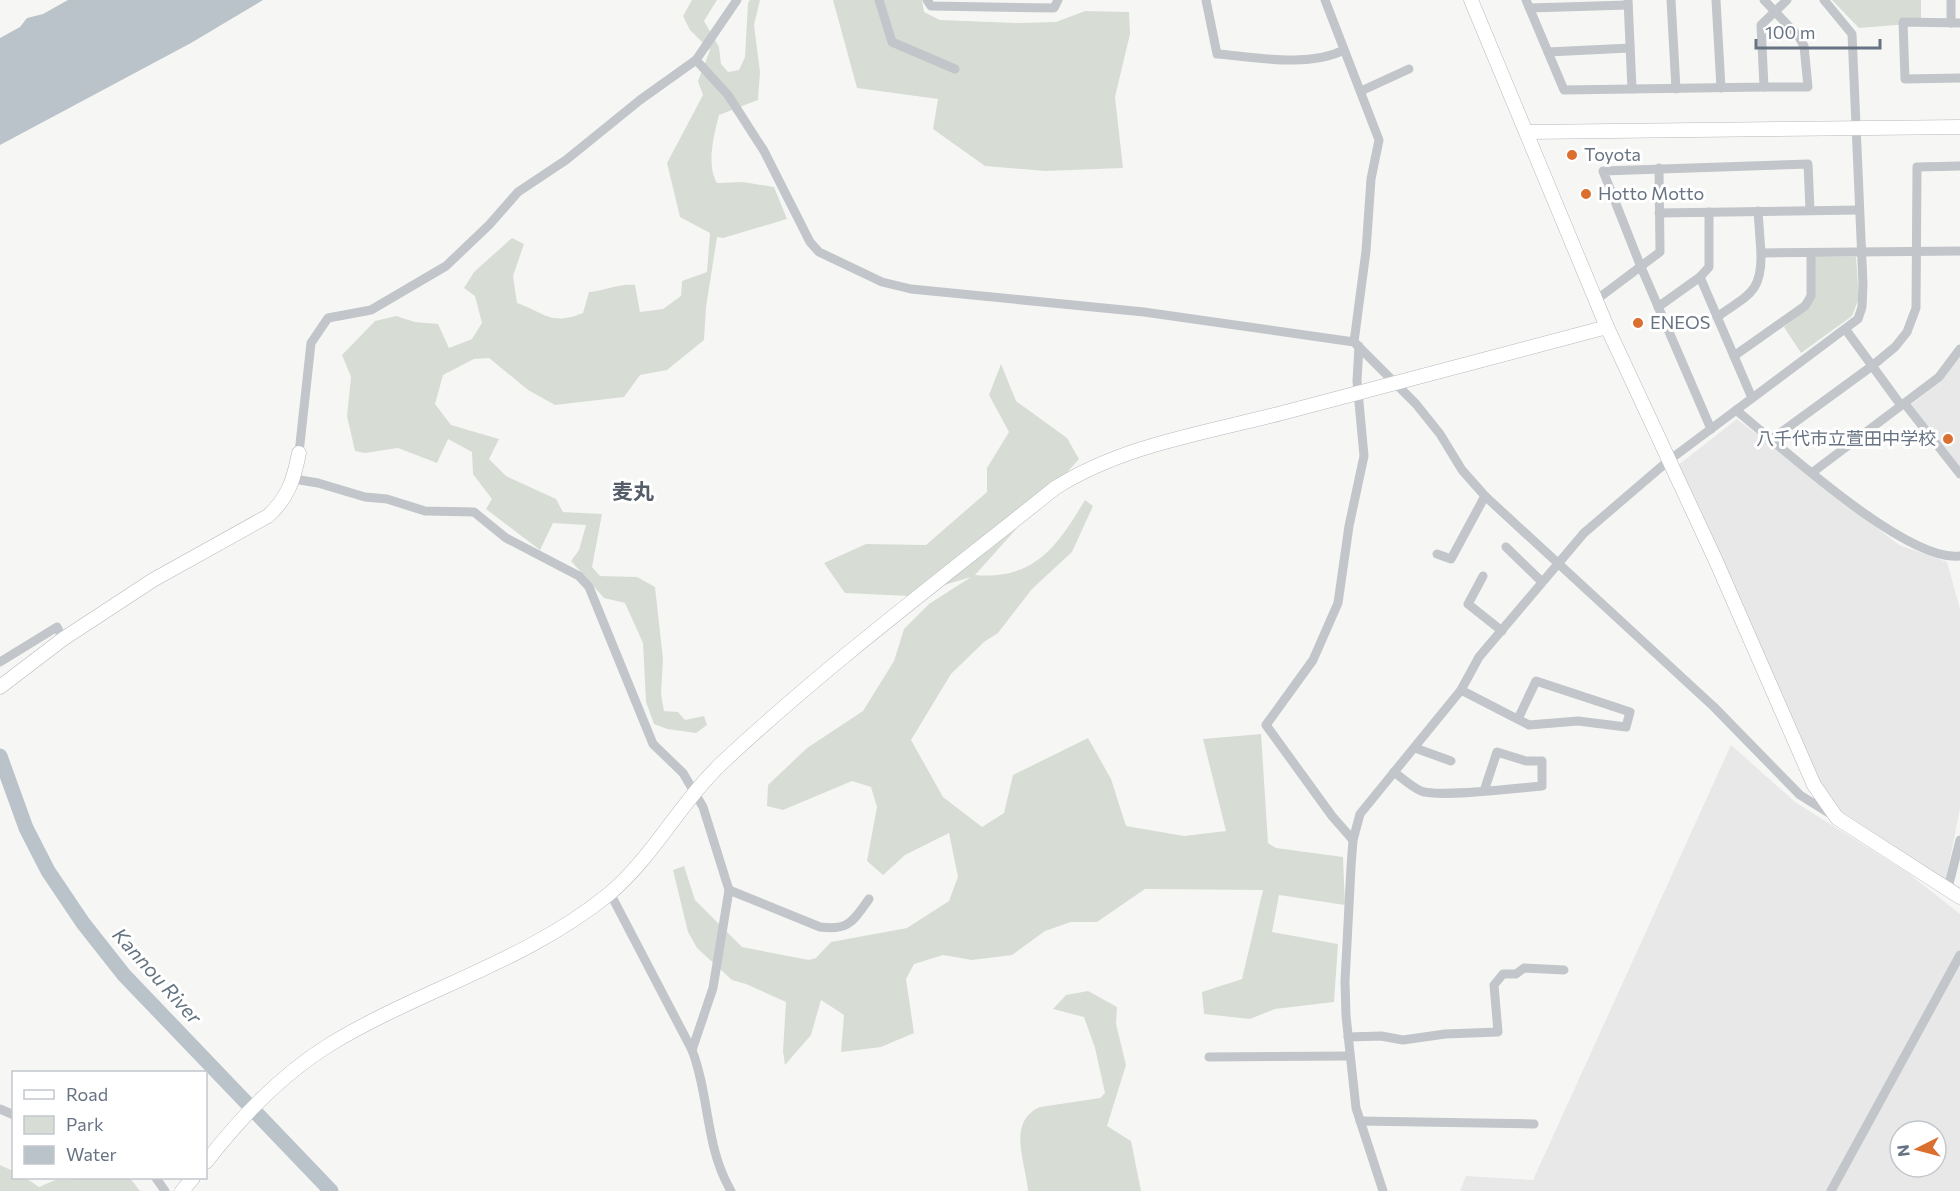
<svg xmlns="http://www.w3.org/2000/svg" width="1960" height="1191" font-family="Commissioner,'Noto Sans JP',sans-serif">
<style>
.built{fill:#e7e8e7;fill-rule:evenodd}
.green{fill:#d7ddd5}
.water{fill:#bac3c9}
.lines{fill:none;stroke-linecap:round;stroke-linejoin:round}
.river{stroke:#bac3c9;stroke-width:15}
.secondary-casing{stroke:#b5b8bd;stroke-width:15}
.street{stroke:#c2c5c9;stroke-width:9}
.secondary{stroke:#fff;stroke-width:14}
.poi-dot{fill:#db6f30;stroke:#fff;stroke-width:2}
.labels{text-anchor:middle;stroke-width:6;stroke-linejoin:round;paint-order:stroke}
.poi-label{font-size:18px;fill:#677383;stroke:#fff;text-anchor:start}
.water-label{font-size:20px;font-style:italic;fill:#63737f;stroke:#fff}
.quarter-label{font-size:21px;font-weight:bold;fill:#555d69;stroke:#fff}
</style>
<rect width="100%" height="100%" fill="#f6f7f4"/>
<g class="built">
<path d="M1960,356v114l-49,-62v-3l32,-26z"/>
<path d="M1737,419l162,126 48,17 13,47v199l-14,71 -104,-67 -25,-34 -140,-312z"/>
<path d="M1731,745l64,57 113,71 52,41v277h-500l6,-15 67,4zM1900,1131h36v36h-36z"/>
</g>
<g class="green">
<path d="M692,0h25l-13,21 15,26 2,17 7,8 11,-2 6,-13 3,-54 2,-3h10l-6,25 6,47 -2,28 -39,15c-5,20 -13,49 -2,68l26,-1 31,5 13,32 -64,19 -6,-1 -11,70 -2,33 -37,30 -27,5 -16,22 -69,8 -27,-15 -39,-32 -15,1 -31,16 -8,29 16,21 48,14 -10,20 17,17 50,23 7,13 39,2 -10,53 8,9 37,1 18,10 8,72 -2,35 3,17 14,1 7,8 19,-4 3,9 -11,8 -29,-4 -13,-5 -8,-22 -3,-59 -18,-40 -21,-5 -33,-37 8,-11 7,-25 -33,-2 -13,27 -54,-41 6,-10 -19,-25 -1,-22 -24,-13 -11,24 -39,-15 -33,5 -10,-2 -8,-35 4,-39 -9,-22 33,-34 21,-5 19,6 23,2 11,24 23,-9 10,-16 -7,-27 -11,-8 10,-16 38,-34 12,6 -11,32 4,27c29,10 33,23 66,10l6,-21c15,-1 31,-9 46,-7l5,27 23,-3 18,-13 1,-15 25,-9 3,-39 -30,-16 -13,-54 36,-68 -5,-14 12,-31 -20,-20 -7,-14z"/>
<path d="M833,0h89l2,12 16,8 76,3 40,-1 29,-11 44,1 1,22 -15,63 8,71 -78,3 -60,-5 -52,-37 5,-30 -81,-11z"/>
<path d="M1832,0h89v23l-62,5z"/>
<path d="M1814,257h42l3,41 -7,18 -51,37 -17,-26 24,-19z"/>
<path d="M1001,364l15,37 51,37 12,21 -104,116c59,5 82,-28 110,-75l8,6 -21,46 -40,37 -34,44 -14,9 -33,32 -40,66 32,57 39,30 22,-14 9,-38 75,-37 23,41 15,47 58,10 42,-5 -23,-92 58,-5 7,109 8,5 67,9 2,48 -66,-10 -7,37 66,12 -4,58 -59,7 -25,10 -46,-5 -2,-22 40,-13 21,-89 -118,-1 -48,33h-26l-26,9 -33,24 -40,5 -29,-5 -29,9 -8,15 8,54 -33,14 -40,5 3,-37 -23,-15 -10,35 -26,30 -2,-14 3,-49 -40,-18 -14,-4 -35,-32 -9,-16 -15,-62 11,-4 11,34 47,47 67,13 7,-2 15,-16 76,-14 42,-27 9,-24 -9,-44 -44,22 -22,20 -16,-14 10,-54 -6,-20 -19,-6 -69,29 -16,-4 1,-21 39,-37 56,-37 31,-50 10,-32 25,-25 42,-27 -63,19 -63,-3 -21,-30 42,-19 60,1 61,-53v-24l22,-36 -20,-37z"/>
<path d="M1088,991l29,16 -1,17 10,41 -19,61 24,15 10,50h-113c-2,-28 -22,-69 12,-84l60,-9 5,-5 -10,-45 -11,-31 -31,-8 13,-14z"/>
<path d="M0,1165l13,6 1,7h12l13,9 16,-7h18v-2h57l10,13h-140z"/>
</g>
<path class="water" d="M68,0h195l-72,43 -191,102v-107l20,-11 7,-9 16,-4z"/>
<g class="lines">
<path class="river" d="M0,756l26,72 22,43 35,52 41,52 207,216"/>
<defs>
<g id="secondary">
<path d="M1471,0l136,327 109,234 98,224 23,33 123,79"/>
<path d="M1528,132l432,-5"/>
<path d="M0,687l63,-48 90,-59 115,-64c20,-18 26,-37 31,-63"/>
<path d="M206,1162c34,-44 75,-87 123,-117 90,-55 197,-83 280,-151 45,-38 72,-93 115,-133 104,-97 220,-184 331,-273 68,-43 150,-55 227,-75 109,-28 217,-57 325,-86"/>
<path d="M182,1191l11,-13"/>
</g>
</defs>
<use href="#secondary" class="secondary-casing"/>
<g class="street">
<path d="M879,0l13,42 63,27"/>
<path d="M927,0l4,6 123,2 4,-8"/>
<path d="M1206,0l11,54c38,3 91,14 127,-4"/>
<path d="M1325,0l54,140 -8,39 -5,72 -12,91"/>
<path d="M1526,0l38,90 200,-3 -3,-62 26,-25"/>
<path d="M1628,0l4,89"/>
<path d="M1671,0l5,89"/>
<path d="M1716,0l5,88"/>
<path d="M1764,0l35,37 5,9 4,41h-44"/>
<path d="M1530,8l98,-3"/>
<path d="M1951,23v-23"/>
<path d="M1960,23l-57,-1 2,57 55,-1"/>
<path d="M1548,52l82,-4"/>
<path d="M696,60l32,35 36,56 46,91 9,10 63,30 29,7 233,23 210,30 62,62 24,30 22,36 23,26 229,211 86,88 32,20"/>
<path d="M1361,91l48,-22"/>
<path d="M1758,211l3,42 199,-2"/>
<path d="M1659,213l200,-3"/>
<path d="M1700,277l52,121"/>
<path d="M1596,300l64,-48 -1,-84"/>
<path d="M1658,307l42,-30 9,-10v-55"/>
<path d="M1717,317c30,-22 45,-23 44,-64"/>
<path d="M1846,330l54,74"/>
<path d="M1734,356l71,-50 6,-10v-43"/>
<path d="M1905,404l55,70"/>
<path d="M1736,410c44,36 171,153 224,146"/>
<path d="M1711,429l-70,-162 -38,-96 205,-7 2,46"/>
<path d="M1772,439l100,-73 23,-19 12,-15 9,-24 1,-141 43,-1"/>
<path d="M299,453l12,-110 17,-25 43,-8 75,-44 43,-41 29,-33 48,-32 74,-60 56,-40 41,-60"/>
<path d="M1813,472l126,-95 21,-28"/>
<path d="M294,479l24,4 47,14 22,2 38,12 49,1 32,26 73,38 10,11 64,157 30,29 20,34 26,83 -16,98 -21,62"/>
<path d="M1506,547l35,34"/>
<path d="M1437,554l14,5 34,-63"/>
<path d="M1483,576l-15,28 34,27"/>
<path d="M0,662l57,-35 6,12"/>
<path d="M1461,690l68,35 49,-4 48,6 4,-15 -94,-31 -18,38"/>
<path d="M1415,748l36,13"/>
<path d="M1394,772c8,6 18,15 27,19 19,7 98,-3 121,-5v-25h-16l-29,-9 -13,39"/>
<path d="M1353,840l-21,-24 -66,-91 47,-65 25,-57 11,-77 15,-70 -7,-75 2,-35"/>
<path d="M1948,888l12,-48"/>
<path d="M729,890l91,37c29,4 33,-6 49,-28"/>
<path d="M610,893l82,157c18,47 13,97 39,141"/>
<path d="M1348,1037l33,-1 22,4 42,-6 53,-2 -4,-47 9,-11h13l8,-6 40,2"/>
<path d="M1209,1057l141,-1"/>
<path d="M0,1109l14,6"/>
<path d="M1360,1121l174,3"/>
<path d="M156,1178l9,13"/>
<path d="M1383,1191l-27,-83 -10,-92 -1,-35 6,-114 2,-27 7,-26 101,-124 18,-33 105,-124 84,-72 190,-142 4,-12 1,-23 -11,-250 -28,-34"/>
<path d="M1831,1191l129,-236"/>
</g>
<use href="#secondary" class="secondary"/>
</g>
<g class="poi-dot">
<circle cx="1572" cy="155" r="6"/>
<circle cx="1586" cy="194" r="6"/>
<circle cx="1638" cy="323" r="6"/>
<circle cx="1948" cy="439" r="6"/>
</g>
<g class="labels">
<g class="poi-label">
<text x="1584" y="161">Toyota</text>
<text x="1598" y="200">Hotto Motto</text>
<text x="1650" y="329">ENEOS</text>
<text x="1936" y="445" text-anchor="end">八千代市立萱田中学校</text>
</g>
<g class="water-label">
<text transform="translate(157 976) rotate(48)" y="7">Kannou River</text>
</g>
<g class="quarter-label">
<text x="633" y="499">麦丸</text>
</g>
</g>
<rect x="12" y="1071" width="195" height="108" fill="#ffffff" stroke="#c2c7cd" stroke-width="1.5"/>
<rect x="24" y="1090" width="30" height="9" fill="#ffffff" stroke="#c2c7cd" stroke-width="1.5"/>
<text x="66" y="1101" font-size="18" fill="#677383">Road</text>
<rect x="24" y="1116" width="30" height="18" fill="#d7ddd5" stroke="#c2c7cd" stroke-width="1.5"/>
<text x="66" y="1131" font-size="18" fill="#677383">Park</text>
<rect x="24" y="1146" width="30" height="18" fill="#bac3c9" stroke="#c2c7cd" stroke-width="1.5"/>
<text x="66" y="1161" font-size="18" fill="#677383">Water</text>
<g transform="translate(1918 1149) rotate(264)"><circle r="28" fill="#ffffff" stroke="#c2c7cd" stroke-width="1.5"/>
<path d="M0-4.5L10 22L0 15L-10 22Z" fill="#db6f30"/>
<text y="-9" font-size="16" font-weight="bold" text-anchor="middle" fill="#677383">N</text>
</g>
<path d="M1756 39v9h124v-9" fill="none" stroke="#677383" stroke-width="3"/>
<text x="1765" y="39" font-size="18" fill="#677383" stroke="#ffffff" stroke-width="4.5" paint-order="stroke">100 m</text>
</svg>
